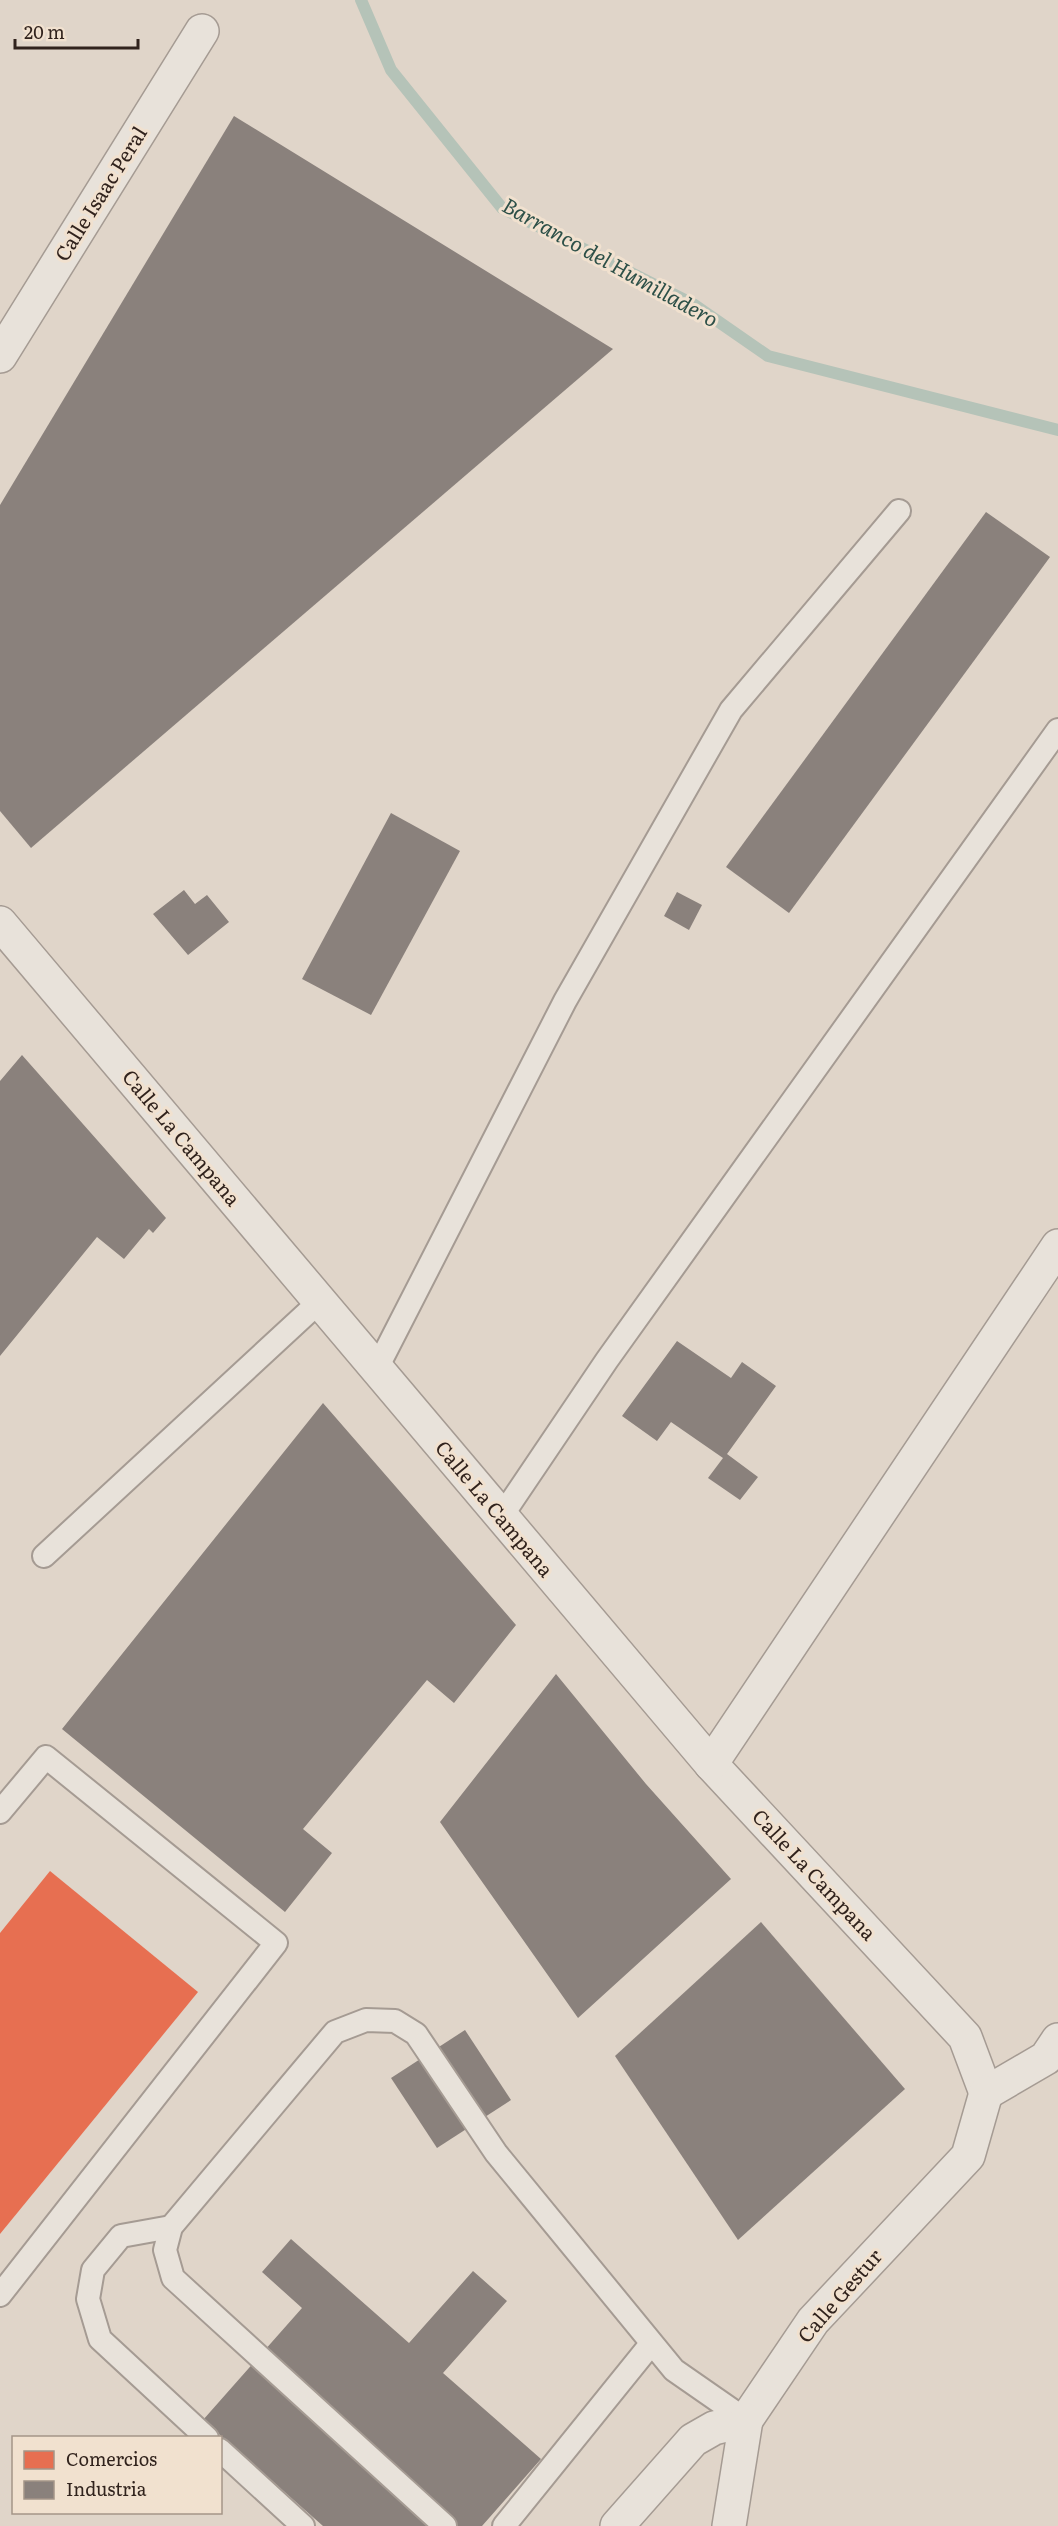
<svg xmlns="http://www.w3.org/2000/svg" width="1058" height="2526" font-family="Literata,serif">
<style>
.shops{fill:#e76f51}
.industry{fill:#8a817c}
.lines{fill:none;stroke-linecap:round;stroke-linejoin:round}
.stream{stroke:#b5c3b8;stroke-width:12}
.lane-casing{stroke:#a59b93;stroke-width:26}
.street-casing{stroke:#a59b93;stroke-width:36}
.lane{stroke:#e8e2da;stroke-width:22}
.street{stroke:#e8e2da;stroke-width:33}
.labels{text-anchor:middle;stroke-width:6;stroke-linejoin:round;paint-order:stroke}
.street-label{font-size:20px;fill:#31231d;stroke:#f1e1cf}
.water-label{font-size:21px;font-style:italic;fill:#2d5048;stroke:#f1e1cf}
</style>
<rect width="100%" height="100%" fill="#e0d5c9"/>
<path class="shops" d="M50,1871l148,121 -198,242v-301z"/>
<g class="industry">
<path d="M234,116l379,233 -582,499 -31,-37v-306z"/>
<path d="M986,512l64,45 -261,356 -63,-46z"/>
<path d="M391,813l69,38 -89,164 -69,-36z"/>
<path d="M184,890l11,14 12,-9 22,27 -41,33 -35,-41z"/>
<path d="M677,892l25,13 -13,25 -25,-14z"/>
<path d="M22,1055l144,163 -13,15 -4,-4 -25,30 -27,-22 -97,119v-275z"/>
<path d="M677,1341l54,37 11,-16 34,24 -49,68 31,23 -18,23 -32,-22 15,-20 -52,-36 -14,19 -35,-25z"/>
<path d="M323,1403l193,222 -62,78 -27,-23 -124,149 29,24 -47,59 -223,-183z"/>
<path d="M556,1674l90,110 85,95 -153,139 -138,-196z"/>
<path d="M761,1922l144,167 -167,151 -123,-184z"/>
<path d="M465,2030l46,70 -74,48 -46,-70z"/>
<path d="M291,2239l118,104 64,-72 34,30 -64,72 98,86 -59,67h-159l-120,-106 99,-112 -40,-36z"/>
</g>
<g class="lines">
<path class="stream" d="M361,0l30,70 111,138 191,96 75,52 290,74"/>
<defs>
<g id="lane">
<path d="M376,1370l189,-369 166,-291 168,-199"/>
<path d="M501,1517l106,-157 451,-630"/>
<path d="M44,1556l275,-254"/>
<path d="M0,1812l46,-55 230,186 -276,352"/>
<path d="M171,2227l-50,9 -28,34 -5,29 12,40 107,99"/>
<path d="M220,2450l83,76"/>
<path d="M445,2526l-272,-248 -8,-28 6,-23 164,-195 31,-12 29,1 21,13 80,119 178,217 72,50"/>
<path d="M504,2526l147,-182"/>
</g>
<g id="street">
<path d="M0,356l202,-325"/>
<path d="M0,923l711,841 254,273 21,56"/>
<path d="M711,1764l347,-518"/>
<path d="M986,2093l60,-35 12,-18"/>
<path d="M617,2526l76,-86 21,-12 32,-8 67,-99 155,-165 18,-63"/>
<path d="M729,2526l17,-106"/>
</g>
</defs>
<use href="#lane" class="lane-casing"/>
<use href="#street" class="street-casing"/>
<use href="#lane" class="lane"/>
<use href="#street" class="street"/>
</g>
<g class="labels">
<g class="street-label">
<text transform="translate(101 194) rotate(-58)" y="7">Calle Isaac Peral</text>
<text transform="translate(181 1138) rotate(50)" y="7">Calle La Campana</text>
<text transform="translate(494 1509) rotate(50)" y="7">Calle La Campana</text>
<text transform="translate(814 1875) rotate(47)" y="7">Calle La Campana</text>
<text transform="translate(840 2296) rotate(-49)" y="7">Calle Gestur</text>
</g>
<g class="water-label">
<text transform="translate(610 263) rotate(29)" y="7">Barranco del Humilladero</text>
</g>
</g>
<rect x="12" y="2436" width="210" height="78" fill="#f1e1cf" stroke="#a49588" stroke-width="1.5"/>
<rect x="24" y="2451" width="30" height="18" fill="#e76f51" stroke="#a49588" stroke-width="1.5"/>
<text x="66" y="2466" font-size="18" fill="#31231d">Comercios</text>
<rect x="24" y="2481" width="30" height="18" fill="#8a817c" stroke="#a49588" stroke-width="1.5"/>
<text x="66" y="2496" font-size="18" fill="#31231d">Industria</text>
<path d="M15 39v9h123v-9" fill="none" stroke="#31231d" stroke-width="3"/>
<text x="24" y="39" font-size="18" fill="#31231d" stroke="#f1e1cf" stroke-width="4.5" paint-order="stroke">20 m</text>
</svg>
